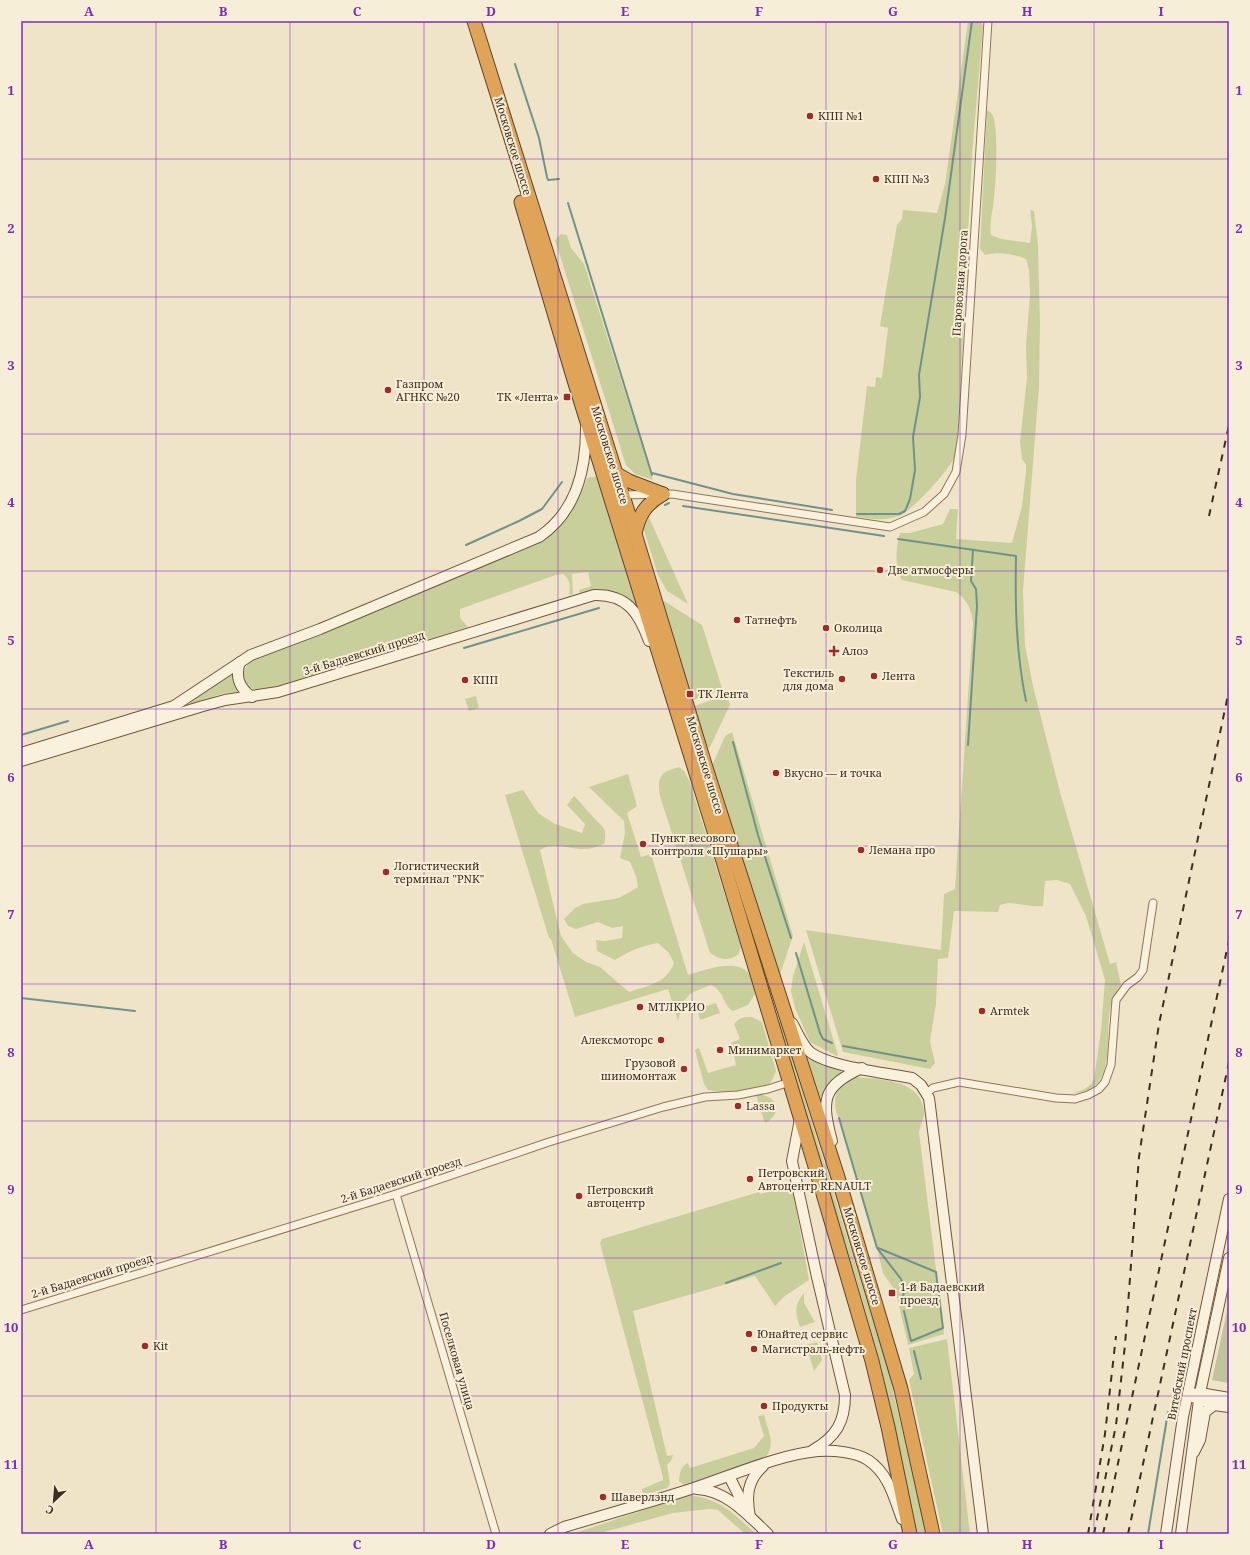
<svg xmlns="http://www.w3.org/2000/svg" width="1250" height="1555" font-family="'Noto Serif',serif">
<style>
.green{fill:#c9cf9b}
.cemetery{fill:#bfc49a}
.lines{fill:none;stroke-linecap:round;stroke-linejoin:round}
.stream{stroke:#6f938a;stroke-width:2}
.street-casing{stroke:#8d765c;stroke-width:9}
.secondary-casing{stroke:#6f573f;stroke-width:12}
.highway-casing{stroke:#5b4430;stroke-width:15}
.street{stroke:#faf1dc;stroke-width:7}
.secondary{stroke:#faf1dc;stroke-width:10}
.highway{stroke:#e0a458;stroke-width:13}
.rail{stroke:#3d2e20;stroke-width:2;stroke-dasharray:7 7;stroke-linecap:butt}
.grid{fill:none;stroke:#7b2cbf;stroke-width:1;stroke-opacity:0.55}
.poi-dot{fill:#9e2a2b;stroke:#f7eed8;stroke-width:1.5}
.labels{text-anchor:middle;stroke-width:4;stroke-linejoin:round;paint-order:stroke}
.poi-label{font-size:11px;fill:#3d2e20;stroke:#f7eed8;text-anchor:start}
.street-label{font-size:11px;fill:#3d2e20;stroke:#f7eed8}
.neatline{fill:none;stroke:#7b2cbf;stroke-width:1.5}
.grid-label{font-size:13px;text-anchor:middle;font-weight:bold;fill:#7b2cbf}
</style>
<rect width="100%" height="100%" fill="#f0e4c8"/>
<g class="green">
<path d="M968,21h12l3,5 -11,129 -14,278c-1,8 -1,18 -4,25 -5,12 -43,54 -55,58 -15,5 -27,3 -43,1v-37l11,-94 8,1 1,-10 6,1 6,-50 -8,-2 17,-101 5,-6 1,-9 34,3 8,-29z"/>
<path d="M987,110c2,1 4,2 5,4 7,10 4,69 2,84 -1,13 -5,24 -3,37l10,4 29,4 2,-17 -2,-16 4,1 4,34 2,78 -1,64 -16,204 2,54 8,41 27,106 50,172 6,-2 5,23c-4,6 -8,13 -10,20 -8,31 9,87 -39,88 10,-3 17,-4 22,-14l7,-48 4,-51 -19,-64 -16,-32 -13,-4 -12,1 -2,25c-15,2 -31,-6 -43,-1l-2,7 -44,-1 -6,47 -10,1 -2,45 -6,37 5,22 -5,6 -87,-17 -37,-122 135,20 3,-56 11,-5 18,-266c-2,-13 -5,-23 -17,-31l-54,-12c-8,-12 -6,-34 -2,-47h10l33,-9 7,-15h8l-2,30 56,4 10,-37 4,-35v-6l-4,-6 -2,-18 7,-63 -1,-33 4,-51 -1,-24 -3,-11c-12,-5 -28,-8 -41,-4l-5,-6z"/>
<path d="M561,234l6,1 4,13 13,16 69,216 -18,-6 -9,-9 -71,-225z"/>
<path d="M598,476l41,132 -28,-16 -10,-3 -21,4 -1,-3 12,-4 -3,-14 -16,2 1,20 -4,1c1,-9 2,-15 -6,-21l-7,1 -96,34v9l8,9 -199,62c-14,3 -30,-2 -24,-19 6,-18 36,-22 52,-28 83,-29 164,-67 245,-102 24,-14 36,-36 45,-62z"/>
<path d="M647,513l41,91 -21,-13 -9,-16 -15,-48z"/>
<path d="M664,601l38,24 20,63 -1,2 -28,10 -6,-2 -26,-96z"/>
<path d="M232,674l7,15 -2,3 -16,2 -31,10v-3z"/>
<path d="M476,696l3,12 -10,3 -4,-12z"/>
<path d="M724,696l3,1 3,8 -20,42 -4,2 -12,-37v-6z"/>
<path d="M732,732l61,204 -13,38 -3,1 -66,-207 14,-32z"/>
<path d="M679,767l5,4 5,9 52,167 -3,8c-11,6 -18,5 -28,-2l-50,-157c-3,-19 0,-24 19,-29z"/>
<path d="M628,774l9,32 -10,7 14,44 10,-3 37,121c14,-4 52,-19 62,1 3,5 4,13 5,18l-7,11 -15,6c-11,-6 -7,-19 -22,-26l-20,8 -8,9 -5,19 -10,-32 -93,28 -24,-78 -2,-1 -44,-143 18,-5 15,23 17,11 27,9 3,-9 -18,-19 7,-9c8,8 14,16 22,24 9,9 11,10 8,24 -6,3 -14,5 -21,5 -14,0 -31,-8 -43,1l21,86 12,17 13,9 14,5 29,25c18,-6 38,-9 45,-29l-5,-10 -11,-10c-17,3 -29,8 -43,17l-18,-9 -1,-11 9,1 17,-3 1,-12 -11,2 -14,-6 -22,7 -8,-3 -4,-7 11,-11 8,-4 36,-6 19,-11 -2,-11 -6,-14 -10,-4 5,-25 -1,-12 -35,-34z"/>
<path d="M804,942l34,113 -1,1 -27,-14 -15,-34 -4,-17 2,-15z"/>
<path d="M716,1003l4,10 -20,7 -3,-11z"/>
<path d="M752,1017l10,5 14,49c-2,6 -5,13 -11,15 -17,7 -39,7 -57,4l-4,-6 -9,-34 4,-2 9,25 28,-8 -5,-22 9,-4 -6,-15c5,-7 11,-7 18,-7z"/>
<path d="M781,1022l107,348 39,164h-11l-34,-165 -26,-91 -79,-255z"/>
<path d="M810,1057l30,13 2,3 -6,5 -13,19 -3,-1 -12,-37z"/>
<path d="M852,1077c24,2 69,1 72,34 1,6 -4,15 -5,21l25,202 -36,11 -12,-53 -13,-19 -6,-25 -38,-130c-6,-9 -5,-25 2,-33 3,-3 8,-5 11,-8z"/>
<path d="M756,1095c20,-2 29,18 9,28z"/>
<path d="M792,1186l17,94 -24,16 -10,10 -20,-30 -122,35 34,145 6,-1 -2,6 -4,4 3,19 -3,4 -21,6 -4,-2v-3l21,-9v-3l-63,-234 2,-4 157,-47 1,2z"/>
<path d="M804,1293v10l11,19 -15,5c-5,-14 -6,-22 4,-34z"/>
<path d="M947,1339l23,195h-27l-34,-154 5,-6 -5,-26z"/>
<path d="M817,1342l5,18 -8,11 -8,-26z"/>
<path d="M764,1415c5,19 13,30 -1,46l-72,25 -7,-1 -5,-4c1,-8 1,-14 9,-18l2,5 64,-20 10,-12 -6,-20z"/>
<path d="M689,1495c32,4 44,18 67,39h-11l-27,-24 -9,-1 -36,4 -76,21h-25z"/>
</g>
<path class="cemetery" d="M1229,1302v81l-17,-3z"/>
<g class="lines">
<g class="stream">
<path d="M515,64l24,74 8,39 1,3 11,-1"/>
<path d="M568,203l84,272"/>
<path d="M652,473l81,21 99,16"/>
<path d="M665,505l4,-2"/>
<path d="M683,506l201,30"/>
<path d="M857,514h42l6,-3 5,-12 5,-29 -2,-33 7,-40 -1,-22 26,-157 27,-197"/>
<path d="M898,539l118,17c-1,49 0,97 10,145"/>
<path d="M466,545l53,-24 23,-12 20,-27"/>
<path d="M464,648l135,-40"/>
<path d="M21,735l47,-14"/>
<path d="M733,742l25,93 33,103"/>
<path d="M968,745l9,-139 -1,-17 -5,-8 2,-31"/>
<path d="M796,953l24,80 3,6 9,4"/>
<path d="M21,998l114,13"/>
<path d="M843,1046l83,15"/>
<path d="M839,1118l38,130 24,31 3,8 -1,13"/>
<path d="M878,1248l58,24 7,56 -32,13 -7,-30"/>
<path d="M726,1283l55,-20"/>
<path d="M914,1351l7,28"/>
<path d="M1148,1534l20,-122"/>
</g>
<defs>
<g id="street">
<path d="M620,495l52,-1 218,33 34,-15 20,-18 12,-22 6,-37 26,-414"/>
<path d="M927,1093l6,-5 26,-6 97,16 19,1 13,-4 11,-6 6,-7 6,-17 5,-65 11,-15 11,-8 5,-7 10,-67"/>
<path d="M396,1194l100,340"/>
<path d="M21,1310l375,-116 153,-52 114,-35 42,-10 33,-2 30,-6 22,-7"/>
</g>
<g id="secondary">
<path d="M240,662c-5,15 -1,26 12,35"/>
<path d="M21,753l153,-47 77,-51 69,-26 219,-92c37,-25 47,-66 47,-109"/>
<path d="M21,761l182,-55 22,-6 53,-8 316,-97c33,-1 45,18 55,46"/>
<path d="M792,1023c5,8 10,22 18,29 20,15 76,21 102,26l9,7 8,13 54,436"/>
<path d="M800,1119l-8,42 25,116 28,118c0,27 -9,42 -32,55"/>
<path d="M832,1141c-11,-41 -10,-55 30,-73"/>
<path d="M1193,1394l7,-1 29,5"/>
<path d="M1193,1397l21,8 15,2"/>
<path d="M1194,1452l6,-12 5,-28 9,-7"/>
<path d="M729,1476l17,34"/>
<path d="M697,1489c29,1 51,26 71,45"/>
<path d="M750,1517c-4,-21 -3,-36 13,-51"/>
<path d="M550,1534l14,-7c43,-13 87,-25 130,-39 36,-12 87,-34 124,-37 16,-1 37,1 50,9 21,14 26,38 34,59"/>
<path d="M1166,1534l17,-117 46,-218"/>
<path d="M1181,1534l19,-141 29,-135"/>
</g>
<g id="highway">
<path d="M474,21l161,513 72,237 130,403 64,215 32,145"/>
<path d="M521,202l53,178 139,448 104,345 55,188 16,66 22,107"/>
<path d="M615,473l14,8 34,13"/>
<path d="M635,534c4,-20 11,-30 28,-40"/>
</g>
</defs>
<use href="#street" class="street-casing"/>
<use href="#secondary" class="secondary-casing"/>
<use href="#highway" class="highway-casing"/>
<use href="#street" class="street"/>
<use href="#secondary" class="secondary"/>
<use href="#highway" class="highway"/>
<g class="rail">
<path d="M1209,516l20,-91"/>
<path d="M1088,1534l17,-100 11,-98"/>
<path d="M1094,1534l22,-109 9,-80 14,-188 20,-133 70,-334"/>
<path d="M1103,1534l126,-594"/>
<path d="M1128,1534l101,-472"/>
</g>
</g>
<path class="grid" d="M156,21v1513M290,21v1513M424,21v1513M558,21v1513M692,21v1513M826,21v1513M960,21v1513M1094,21v1513M21,159h1208M21,297h1208M21,434h1208M21,571h1208M21,709h1208M21,846h1208M21,984h1208M21,1121h1208M21,1258h1208M21,1396h1208"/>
<g class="poi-dot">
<circle cx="810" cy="116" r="4"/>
<circle cx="876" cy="179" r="4"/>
<circle cx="388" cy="390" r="4"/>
<rect x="563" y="393" width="8" height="8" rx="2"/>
<circle cx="880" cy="570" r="4"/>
<circle cx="737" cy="620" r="4"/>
<circle cx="826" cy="628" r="4"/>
<path d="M832 645h4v4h4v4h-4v4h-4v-4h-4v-4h4z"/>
<circle cx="874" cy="676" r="4"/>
<circle cx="842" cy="679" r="4"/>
<circle cx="465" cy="680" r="4"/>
<rect x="686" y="690" width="8" height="8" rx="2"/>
<circle cx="776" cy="773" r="4"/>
<circle cx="643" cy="844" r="4"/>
<circle cx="861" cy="850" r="4"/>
<circle cx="386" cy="872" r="4"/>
<circle cx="640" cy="1007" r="4"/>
<circle cx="982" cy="1011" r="4"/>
<circle cx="661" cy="1040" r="4"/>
<circle cx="720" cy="1050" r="4"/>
<circle cx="684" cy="1069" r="4"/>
<circle cx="738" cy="1106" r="4"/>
<circle cx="750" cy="1179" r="4"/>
<circle cx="579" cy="1196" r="4"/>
<rect x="888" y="1289" width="8" height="8" rx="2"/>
<circle cx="749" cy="1334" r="4"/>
<circle cx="145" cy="1346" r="4"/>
<circle cx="754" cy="1349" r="4"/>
<circle cx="764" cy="1406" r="4"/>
<circle cx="603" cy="1497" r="4"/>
</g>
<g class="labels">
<g class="poi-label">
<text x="818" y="120">КПП №1</text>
<text x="884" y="183">КПП №3</text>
<text x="396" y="388">Газпром<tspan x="396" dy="13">АГНКС №20</tspan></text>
<text x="559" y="401" text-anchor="end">ТК «Лента»</text>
<text x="888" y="574">Две атмосферы</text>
<text x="745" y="624">Татнефть</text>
<text x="834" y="632">Околица</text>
<text x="842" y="655">Алоэ</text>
<text x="834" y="677" text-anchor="end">Текстиль<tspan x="834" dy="13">для дома</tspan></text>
<text x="882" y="680">Лента</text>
<text x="473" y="684">КПП</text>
<text x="698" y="698">ТК Лента</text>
<text x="784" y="777">Вкусно — и точка</text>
<text x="651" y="842">Пункт весового<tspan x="651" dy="13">контроля «Шушары»</tspan></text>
<text x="869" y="854">Лемана про</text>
<text x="394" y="870">Логистический<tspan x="394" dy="13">терминал "PNK"</tspan></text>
<text x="648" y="1011">МТЛКРИО</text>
<text x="990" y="1015">Armtek</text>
<text x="653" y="1044" text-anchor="end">Алексмоторс</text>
<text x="728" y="1054">Минимаркет</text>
<text x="676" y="1067" text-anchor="end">Грузовой<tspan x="676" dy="13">шиномонтаж</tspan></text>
<text x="746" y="1110">Lassa</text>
<text x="758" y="1177">Петровский<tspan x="758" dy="13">Автоцентр RENAULT</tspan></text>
<text x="587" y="1194">Петровский<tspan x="587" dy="13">автоцентр</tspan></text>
<text x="900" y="1291">1-й Бадаевский<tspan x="900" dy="13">проезд</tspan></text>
<text x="757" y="1338">Юнайтед сервис</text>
<text x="153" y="1350">Kit</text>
<text x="762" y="1353">Магистраль-нефть</text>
<text x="772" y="1410">Продукты</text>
<text x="611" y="1501">Шаверлэнд</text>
</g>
<g class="street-label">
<text transform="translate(513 146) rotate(73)" y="4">Московское шоссе</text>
<text transform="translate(960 283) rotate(-86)" y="4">Паровозная дорога</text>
<text transform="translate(610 455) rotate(73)" y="4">Московское шоссе</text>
<text transform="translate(364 653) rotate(-17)" y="4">3-й Бадаевский проезд</text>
<text transform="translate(705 765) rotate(73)" y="4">Московское шоссе</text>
<text transform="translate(401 1180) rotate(-18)" y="4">2-й Бадаевский проезд</text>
<text transform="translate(862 1256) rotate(73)" y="4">Московское шоссе</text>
<text transform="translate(92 1276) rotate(-17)" y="4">2-й Бадаевский проезд</text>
<text transform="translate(457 1361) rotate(74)" y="4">Поселковая улица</text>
<text transform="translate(1182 1364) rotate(-79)" y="4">Витебский проспект</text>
</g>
</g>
<rect width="1250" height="1555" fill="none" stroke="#f7eed8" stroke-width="44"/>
<g transform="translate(54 1501) rotate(206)" stroke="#f7eed8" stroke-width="3" paint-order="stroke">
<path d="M0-3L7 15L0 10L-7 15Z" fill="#3d2e20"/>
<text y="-6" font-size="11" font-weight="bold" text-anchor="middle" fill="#3d2e20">С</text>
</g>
<rect x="22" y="22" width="1206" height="1511" class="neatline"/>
<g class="grid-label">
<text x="89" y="16">A</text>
<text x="223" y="16">B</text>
<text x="357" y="16">C</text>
<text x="491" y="16">D</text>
<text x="625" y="16">E</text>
<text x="759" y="16">F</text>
<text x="893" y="16">G</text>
<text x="1027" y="16">H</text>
<text x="1161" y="16">I</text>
<text x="11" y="95">1</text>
<text x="1239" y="95">1</text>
<text x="11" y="233">2</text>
<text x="1239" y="233">2</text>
<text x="11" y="370">3</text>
<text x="1239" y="370">3</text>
<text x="11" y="507">4</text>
<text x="1239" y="507">4</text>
<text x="11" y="645">5</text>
<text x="1239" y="645">5</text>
<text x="11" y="782">6</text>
<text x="1239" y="782">6</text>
<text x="11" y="919">7</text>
<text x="1239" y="919">7</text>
<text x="11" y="1057">8</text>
<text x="1239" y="1057">8</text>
<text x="11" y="1194">9</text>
<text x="1239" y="1194">9</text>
<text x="11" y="1332">10</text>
<text x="1239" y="1332">10</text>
<text x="11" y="1469">11</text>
<text x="1239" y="1469">11</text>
<text x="89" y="1549">A</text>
<text x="223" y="1549">B</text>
<text x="357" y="1549">C</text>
<text x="491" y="1549">D</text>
<text x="625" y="1549">E</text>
<text x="759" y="1549">F</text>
<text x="893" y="1549">G</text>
<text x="1027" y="1549">H</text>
<text x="1161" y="1549">I</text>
</g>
</svg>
